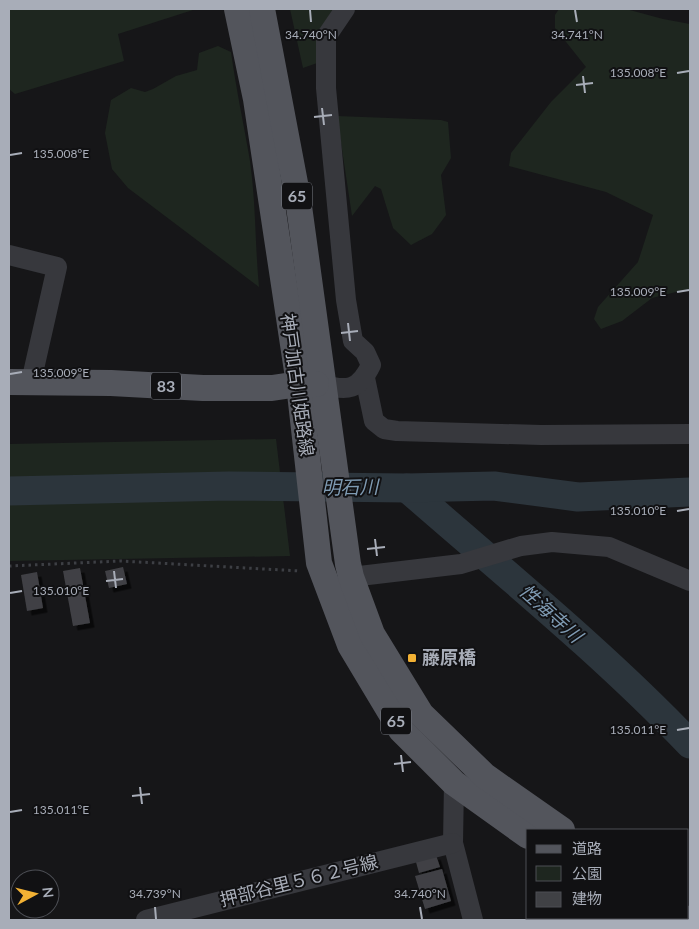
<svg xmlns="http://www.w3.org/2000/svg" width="699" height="929" font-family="Lato,'Noto Sans JP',sans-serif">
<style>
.green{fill:#1e261f}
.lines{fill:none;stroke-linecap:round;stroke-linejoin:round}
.river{stroke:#2c353c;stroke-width:29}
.building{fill:#404145;filter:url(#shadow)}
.path{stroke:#3d3f44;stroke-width:3;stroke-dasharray:2.5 4;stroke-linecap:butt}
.minor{stroke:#37383d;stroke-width:20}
.major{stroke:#53555c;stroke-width:26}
.ticks{fill:none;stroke:#a8adb8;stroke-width:2}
.poi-dot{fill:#f2b134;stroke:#111113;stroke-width:2}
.labels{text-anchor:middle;stroke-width:4;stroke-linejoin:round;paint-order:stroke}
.shield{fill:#111113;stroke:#7b7e86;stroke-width:1}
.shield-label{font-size:16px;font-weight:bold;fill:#a8adb8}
.street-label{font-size:18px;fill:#a8adb8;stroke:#111113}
.poi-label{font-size:18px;font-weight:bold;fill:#a8adb8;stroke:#111113;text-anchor:start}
.water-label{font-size:19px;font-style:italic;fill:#7f9bb3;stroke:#111113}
.ticks-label{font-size:12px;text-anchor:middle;fill:#a8adb8;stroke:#111113;stroke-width:4;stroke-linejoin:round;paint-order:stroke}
</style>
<defs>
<filter id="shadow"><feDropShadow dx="4.5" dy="4.5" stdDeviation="0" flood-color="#0009"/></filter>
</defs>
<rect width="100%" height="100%" fill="#161618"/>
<g class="green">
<path d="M9,9h187l-78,25 6,27 -109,33 -6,-5z"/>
<path d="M290,9h43l-15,25 2,28 -17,6z"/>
<path d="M559,9h67l37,10 27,5v266l-2,-1 -36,9 -30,23 -21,8 -7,-10 4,-12 40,-45 15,-47 -47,-23 -97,-26 2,-13 40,-51 35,-35 -31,-39v-13z"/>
<path d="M218,46l13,6c5,37 13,73 19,109 6,42 5,85 9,126l-131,-99 -16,-19 -7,-36 6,-33 20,-12 14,4 8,-3 23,-13 21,-6 2,-17z"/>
<path d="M337,116l104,4 7,2 3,36 -10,17 5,40 -14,19 -21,11 -18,-17 -12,-39 -6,-3 -23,30z"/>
<path d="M276,439l14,117 -281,5v-117z"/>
</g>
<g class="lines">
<g class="river">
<path d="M407,488c96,84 195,164 283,256"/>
<path d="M9,491l220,-5 178,2 87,-2 84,11 112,-5"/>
</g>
</g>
<g class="building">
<path d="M123,567l4,17 -18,4 -4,-17z"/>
<path d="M80,568l10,55 -17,3 -10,-55z"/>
<path d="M37,572l6,36 -16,3 -6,-36z"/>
<path d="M436,855l4,12 -21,6 -3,-11z"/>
<path d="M442,869l9,32 -26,8 -10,-33z"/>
</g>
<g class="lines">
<path class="path" d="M9,566l112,-5 179,10"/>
<g class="minor">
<path d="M9,255l48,12 -26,115"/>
<path d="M365,378l9,43 10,8 13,2 144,4 149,-1"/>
<path d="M322,384c25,8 37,6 49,-19l-6,-13 -12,-11 -7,-41 -20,-212v-51l19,-28"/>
<path d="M351,577l110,-13 60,-18 31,-4 57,5 81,34"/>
<path d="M454,783l-1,60 20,77"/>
<path d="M146,920l307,-77"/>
</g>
<g class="major">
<path d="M237,9l19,90 43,285 20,179 31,82 51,85 53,53 74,53"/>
<path d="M262,9l36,190 50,365 3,13 21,57 49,80 64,62 77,54"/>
<path d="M9,382l102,1 92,5h69l27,-4h17"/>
<path d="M643,918l3,2"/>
<path d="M684,918l4,2"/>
</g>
</g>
<path class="ticks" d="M310,10l1,12M575,10l2,12M677,73l12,-2M583,76l2,17M576,85l17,-2M322,108l2,17M314,117l18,-2M10,155l12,-2M677,292l12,-2M348,323l2,18M341,333l17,-2M10,374l12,-2M677,511l12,-2M375,539l2,17M367,549l18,-2M114,571l2,17M106,581l17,-2M10,593l12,-2M677,730l12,-2M401,755l2,17M394,764l17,-2M140,787l2,17M132,796l18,-2M10,812l12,-2M155,907l1,12M420,907l2,12"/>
<rect class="poi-dot" x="407" y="653" width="10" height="10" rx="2.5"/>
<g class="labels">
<g class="shield">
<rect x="282" y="182.5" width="30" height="27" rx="4"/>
<rect x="151" y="372.5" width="30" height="27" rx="4"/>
<rect x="381" y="707.5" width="30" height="27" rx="4"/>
</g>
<g class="shield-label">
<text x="297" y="202">65</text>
<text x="166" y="392">83</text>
<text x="396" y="727">65</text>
</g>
<g class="street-label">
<text transform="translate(297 385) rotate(82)" y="6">神戸加古川姫路線</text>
<text transform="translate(299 881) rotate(-14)" y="6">押部谷里５６２号線</text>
</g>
<g class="poi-label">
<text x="422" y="664">藤原橋</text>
</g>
<g class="water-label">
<text transform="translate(350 487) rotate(-1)" y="7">明石川</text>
<text transform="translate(551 613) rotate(42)" y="7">性海寺川</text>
</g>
</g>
<g class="ticks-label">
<text x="311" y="39">34.740°N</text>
<text x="577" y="39">34.741°N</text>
<text x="638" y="77">135.008°E</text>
<text x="61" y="158">135.008°E</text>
<text x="638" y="296">135.009°E</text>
<text x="61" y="377">135.009°E</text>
<text x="638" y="515">135.010°E</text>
<text x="61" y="595">135.010°E</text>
<text x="638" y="734">135.011°E</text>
<text x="61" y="814">135.011°E</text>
<text x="155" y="898">34.739°N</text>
<text x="420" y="898">34.740°N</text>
</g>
<rect width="699" height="929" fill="none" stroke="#a8adb8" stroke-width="20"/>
<rect x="526" y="829" width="162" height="90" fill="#111113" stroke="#4d4f55"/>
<rect x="536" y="845" width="25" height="8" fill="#53555c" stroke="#4d4f55"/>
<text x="572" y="854" font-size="15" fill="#a8adb8">道路</text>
<rect x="536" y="866" width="25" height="15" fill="#1e261f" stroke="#4d4f55"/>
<text x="572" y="879" font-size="15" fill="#a8adb8">公園</text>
<rect x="536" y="892" width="25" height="15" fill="#404145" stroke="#4d4f55"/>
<text x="572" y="904" font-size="15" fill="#a8adb8">建物</text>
<g transform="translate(35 894) rotate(83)"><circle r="24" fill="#111113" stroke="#4d4f55"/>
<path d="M0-4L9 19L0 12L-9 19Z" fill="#f2b134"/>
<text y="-8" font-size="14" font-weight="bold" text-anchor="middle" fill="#a8adb8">N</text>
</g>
</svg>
